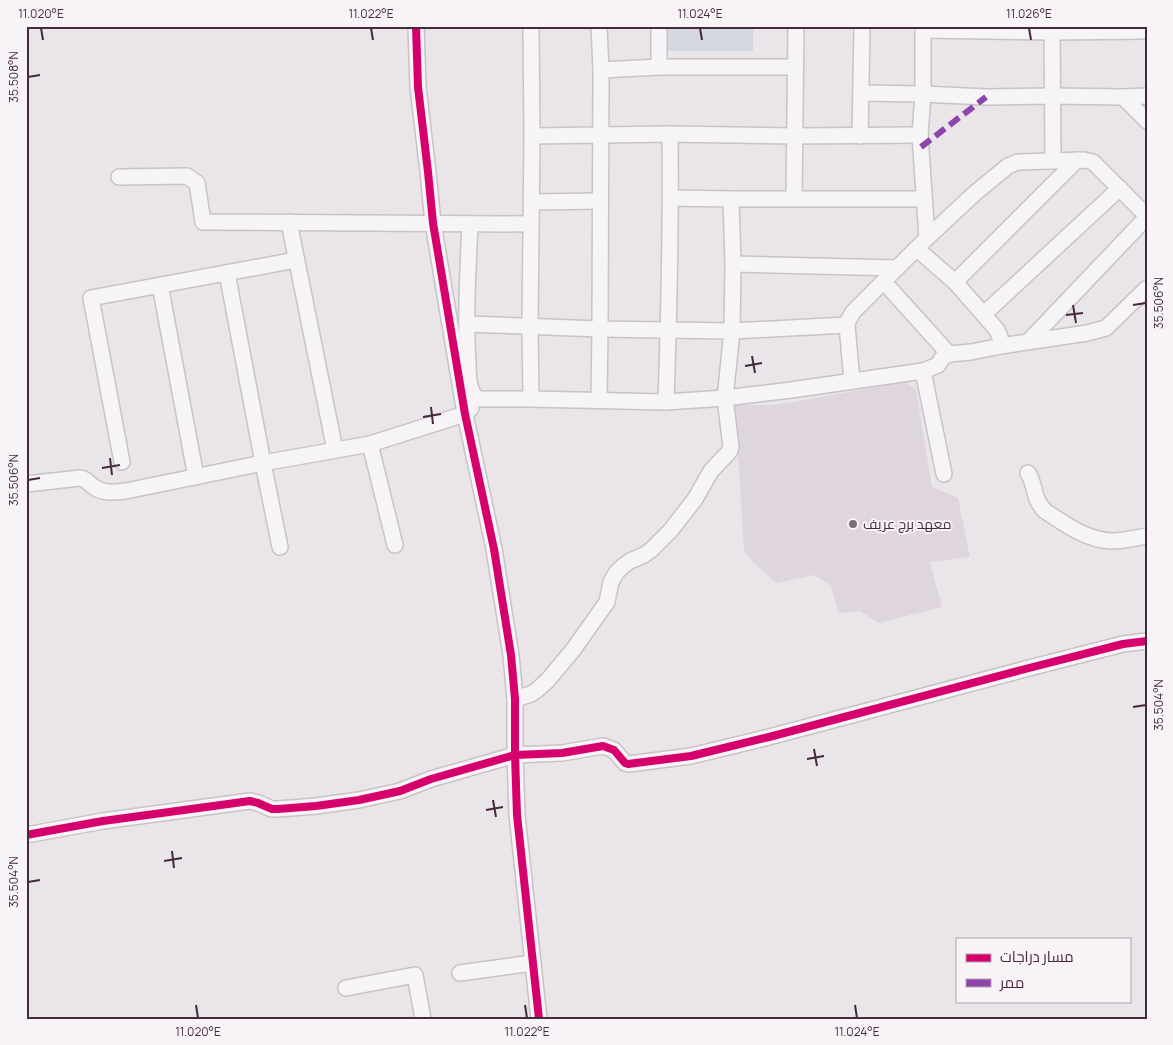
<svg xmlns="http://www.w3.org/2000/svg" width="1173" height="1045" font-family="Manrope,Cairo,sans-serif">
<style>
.built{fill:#dfd6dd}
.green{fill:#d5d8de}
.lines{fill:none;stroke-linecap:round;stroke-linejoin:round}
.street-casing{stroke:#c7c3c6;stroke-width:18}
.street{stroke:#f6f4f6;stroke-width:15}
.quiet{stroke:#8e44ad;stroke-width:6;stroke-dasharray:12 6;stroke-linecap:butt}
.cycleway-casing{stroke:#f8f3f7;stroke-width:11}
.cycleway{stroke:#d6006c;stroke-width:8}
.ticks{fill:none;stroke:#442a3b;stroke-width:2}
.poi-dot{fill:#7e6b78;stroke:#f8f3f7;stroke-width:2}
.labels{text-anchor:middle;stroke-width:4;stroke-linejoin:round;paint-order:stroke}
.poi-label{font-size:14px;fill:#442a3b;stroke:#f8f3f7;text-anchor:start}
.neatline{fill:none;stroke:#442a3b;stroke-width:2}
.ticks-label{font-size:12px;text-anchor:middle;fill:#442a3b}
</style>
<rect width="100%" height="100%" fill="#e9e5e8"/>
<path class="built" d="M905,382l11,8 16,97 26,11 12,59 -40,5 12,45 -63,16 -19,-12 -22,2 -7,-28 -17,-10 -38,8 -22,-20 -10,-12 -9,-146h39z"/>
<path class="green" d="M666,26h87v25h-86z"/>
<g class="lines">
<defs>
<g id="street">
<path d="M416,26l2,61 10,85 5,51 32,191 29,135 17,106 4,44v56l2,60 22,204"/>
<path d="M923,26v68l-3,41 7,103"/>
<path d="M1052,26l1,135"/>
<path d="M923,30l129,2 95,-1"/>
<path d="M659,67v-41"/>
<path d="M601,70l58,-3h136"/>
<path d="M861,93l62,1 63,3 67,-1 70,1 24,-1"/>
<path d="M1123,97l24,24"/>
<path d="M532,136l138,-2 124,2 126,-1"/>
<path d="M860,136l2,-110"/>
<path d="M119,177l68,-1 10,7 6,39 327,2"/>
<path d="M671,198l60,1h193"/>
<path d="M794,199l2,-173"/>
<path d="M532,202l68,-1"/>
<path d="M289,222l46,228"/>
<path d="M470,224c-2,46 -5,92 -2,138 0,10 0,25 6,33 2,3 3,3 6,4h51l135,3 59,-4 66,-8 132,-19 15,-6 4,-7 7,-4 -65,-72"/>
<path d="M917,249l38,33 42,48 3,7 1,9 -30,6 -22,2"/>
<path d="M733,264l164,4"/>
<path d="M227,273l36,190 17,84"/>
<path d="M955,282l122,-122"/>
<path d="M160,285l36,192"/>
<path d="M984,314l136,-126"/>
<path d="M467,324l133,5 132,2 115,-6"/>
<path d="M1029,341l118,-124"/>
<path d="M1001,346l86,-13 19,-5 41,-40"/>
<path d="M923,371l21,103"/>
<path d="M852,381l-5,-56 1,-4 5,-9 74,-74 48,-45 33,-27 10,-4 66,-2 9,2 54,54"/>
<path d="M531,399l-1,-73 2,-190 -1,-110"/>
<path d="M599,400l1,-71 1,-259 -2,-44"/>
<path d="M666,402c3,-89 5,-179 4,-268"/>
<path d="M370,444l25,101"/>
<path d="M122,462l-31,-164 205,-38"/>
<path d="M1028,473c8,12 4,25 17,38 20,13 41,29 67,30 11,0 24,-3 35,-5"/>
<path d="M26,484l54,-6c7,1 8,5 14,9 10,7 20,5 32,4l137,-28 107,-19 95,-30 6,-6"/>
<path d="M515,699l16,-5 6,-4 10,-9 26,-31 34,-48 4,-20 5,-9 7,-7 7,-5 14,-6 7,-5 20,-20 24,-31 16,-28 18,-19 2,-5 -6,-49 7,-67 1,-67 -2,-65"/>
<path d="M26,835l77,-14 147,-20 8,2 14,6h6l38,-3 43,-6 41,-9 31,-12 84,-24 47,-2 35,-6 6,-1 11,4 11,13 3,1 63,-8 78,-19 260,-69 94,-24 24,-3"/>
<path d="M460,973l73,-10"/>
<path d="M346,988l69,-13 8,44"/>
</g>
</defs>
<use href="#street" class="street-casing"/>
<use href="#street" class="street"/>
<path class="quiet" d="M921,147l65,-50"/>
<defs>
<g id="cycleway">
<path d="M416,26l2,61 10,85 5,51 32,191 29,135 17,106 4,44v56l2,60 22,204"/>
<path d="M26,835l77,-14 147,-20 8,2 14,6h6l38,-3 43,-6 41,-9 31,-12 84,-24 47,-2 35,-6 6,-1 11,4 11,13 3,1 63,-8 78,-19 260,-69 94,-24 24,-3"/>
</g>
</defs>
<use href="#cycleway" class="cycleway-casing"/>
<use href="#cycleway" class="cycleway"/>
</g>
<path class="ticks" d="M41,28l2,12M371,28l2,12M700,28l2,12M1029,28l2,12M28,77l12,-2M1073,305l3,18M1133,305l13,-2M1066,315l17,-2M752,356l3,17M745,366l17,-3M431,407l2,17M423,417l18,-3M110,458l2,17M102,468l18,-3M28,480l12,-2M1133,707l13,-2M814,749l3,17M807,759l17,-3M493,800l3,17M486,810l17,-3M172,851l2,17M164,861l18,-3M28,882l12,-2M196,1005l2,13M525,1005l2,13M855,1005l2,13"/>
<circle class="poi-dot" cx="853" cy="524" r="5"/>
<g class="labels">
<g class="poi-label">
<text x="863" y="529">معهد برج عريف</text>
</g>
</g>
<rect width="1173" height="1045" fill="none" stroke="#f8f3f7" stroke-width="55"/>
<rect x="956" y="938" width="175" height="65" fill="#f8f3f7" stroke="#b0a3ac"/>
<rect x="966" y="954" width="25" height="8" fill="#d6006c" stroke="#b0a3ac"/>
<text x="1000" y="962" font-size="15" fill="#442a3b">مسار دراجات</text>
<rect x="966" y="979" width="25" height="8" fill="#8e44ad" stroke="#b0a3ac"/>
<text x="1000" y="988" font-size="15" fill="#442a3b">ممر</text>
<rect x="28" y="28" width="1118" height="990" class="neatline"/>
<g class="ticks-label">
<text x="41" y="18">11.020°E</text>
<text x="371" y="18">11.022°E</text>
<text x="700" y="18">11.024°E</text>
<text x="1029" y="18">11.026°E</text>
<text transform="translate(14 77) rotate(-90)" y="4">35.508°N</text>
<text transform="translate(1159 303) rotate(-90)" y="4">35.506°N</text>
<text transform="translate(14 480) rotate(-90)" y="4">35.506°N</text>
<text transform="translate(1159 705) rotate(-90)" y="4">35.504°N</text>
<text transform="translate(14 882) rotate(-90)" y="4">35.504°N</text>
<text x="198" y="1036">11.020°E</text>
<text x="527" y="1036">11.022°E</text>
<text x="857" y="1036">11.024°E</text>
</g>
</svg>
